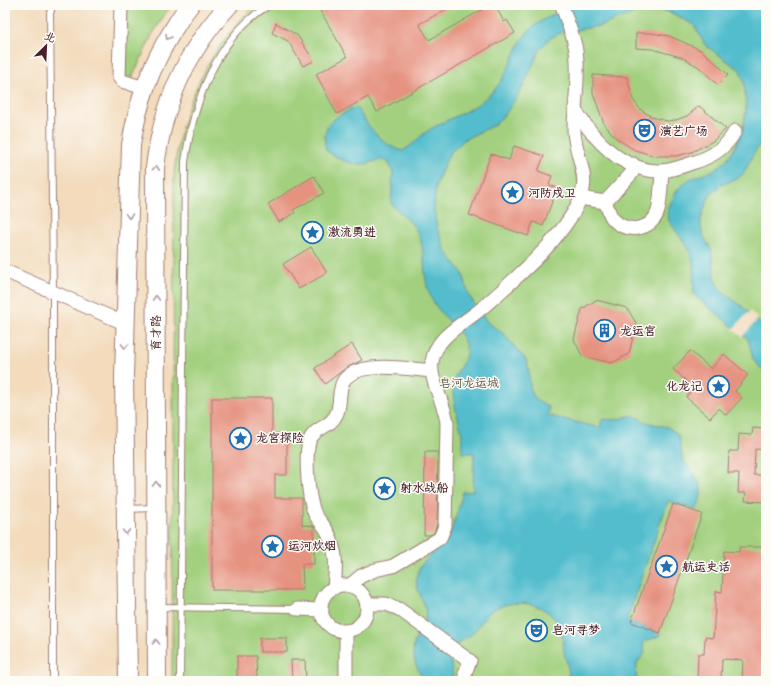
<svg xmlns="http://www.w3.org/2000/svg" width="771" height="686" font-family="'Shantell Sans','LXGW WenKai TC',sans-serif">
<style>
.green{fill:#a2d07e;stroke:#767854}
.water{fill:#52bdcd;stroke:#4e6e7c}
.pier{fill:#f3dbbc}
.building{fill:#e69280}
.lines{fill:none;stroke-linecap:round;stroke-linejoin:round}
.lane-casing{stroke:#9e7d74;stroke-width:8}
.street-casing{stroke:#9e7d74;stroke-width:15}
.secondary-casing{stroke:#9e7d74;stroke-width:20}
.lane{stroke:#fff;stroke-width:6}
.street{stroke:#fff;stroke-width:13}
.secondary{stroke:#fff;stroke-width:18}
.oneway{stroke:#ae9aa0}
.labels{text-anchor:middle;stroke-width:3;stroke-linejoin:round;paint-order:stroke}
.poi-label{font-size:12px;font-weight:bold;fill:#4a1f2b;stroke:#fdfcf7;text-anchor:start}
.street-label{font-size:12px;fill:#4a1f2b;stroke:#fdfcf7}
.park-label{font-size:12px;fill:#645444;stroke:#fdfcf7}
</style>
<rect width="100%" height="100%" fill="#fdfcf7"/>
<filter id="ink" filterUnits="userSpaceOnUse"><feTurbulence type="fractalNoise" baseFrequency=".025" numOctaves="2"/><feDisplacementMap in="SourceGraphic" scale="8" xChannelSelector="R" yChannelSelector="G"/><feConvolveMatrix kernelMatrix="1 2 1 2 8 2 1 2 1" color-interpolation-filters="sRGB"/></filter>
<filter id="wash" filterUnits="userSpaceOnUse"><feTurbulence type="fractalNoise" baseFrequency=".012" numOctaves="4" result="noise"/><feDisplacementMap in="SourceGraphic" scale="16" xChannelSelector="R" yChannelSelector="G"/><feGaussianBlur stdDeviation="0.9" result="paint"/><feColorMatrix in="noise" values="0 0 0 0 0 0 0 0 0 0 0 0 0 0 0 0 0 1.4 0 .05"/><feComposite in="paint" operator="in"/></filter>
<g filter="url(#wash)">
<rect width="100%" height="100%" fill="#f3dbbc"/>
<g class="green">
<path d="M127,5h44l-19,30 -20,43 -7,-2z"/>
<path d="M256,5h510v676h-594l2,-508c6,-65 34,-124 82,-168z"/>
</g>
<path class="water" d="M573,5h193v131l-12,17 -10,20 -7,6 -17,6 -11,12 -8,22v9l3,9 7,12 5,34 7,9 20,15 21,20 2,47 -13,-15 -5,-20 -54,-44 -1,-35 -4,-11 -20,-28 -1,-12 8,-17 7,-8 7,-5 22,-8 13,-9 9,-13 9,-20 3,-18 -2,-30 -4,-11 -35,-25 -11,-20 -22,-12 -15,-4 -20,3 -37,14 -40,7 -10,5 -10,11 -17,38 -14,22 -13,15 -31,15 -16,15 -13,30 -2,24 3,20 9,23 17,23 6,22 19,27 15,10 23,27c7,17 -3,39 23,47l-2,8 53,13 2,-9 13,1 18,-5 13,7 21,5 8,5 4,5 4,23 14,18 4,9v8l-4,15 -29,-9 -41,118 4,3 29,11 -1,3 -13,5 -3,3 2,9 -8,10 -1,18h-67c1,-11 -3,-19 -5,-30 -1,-6 -1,-14 -3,-21 -11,-27 -42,-33 -67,-21 -8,4 -15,18 -22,25 -5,5 -16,9 -19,15 -6,11 2,22 -1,32h-27c-10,-15 -16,-28 -8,-45 3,-5 7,-11 8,-17 4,-16 -12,-28 -8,-44 4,-16 20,-22 28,-35 10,-13 13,-32 18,-48l10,-1 1,-38h-12c0,-6 0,-13 0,-18 -3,-18 -12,-37 -8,-55 3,-11 15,-22 12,-33 -4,-18 -23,-29 -32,-44 -13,-22 -7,-43 -14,-65 -5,-16 -20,-23 -29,-35l2,-30 -5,-12c-8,-3 -14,1 -22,3 -14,2 -30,-6 -40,-14 -6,-26 9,-33 30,-43 12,18 24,38 47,44 10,-6 17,-15 26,-21 23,-14 47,-19 65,-40 15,-16 19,-39 32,-56 10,-13 32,-21 47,-29z"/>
<path class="pier" d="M750,311l8,8 -16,18 -9,-8z"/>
<g id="blocks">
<g class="building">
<path d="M317,5h137l-35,19 10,16 61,-35h5l9,17 3,-2 8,13 -138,79 -9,-15 -31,17 -21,-40 31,-17z"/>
<path d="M276,23l22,13 16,25 -11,5 -15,-25 -16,-8z"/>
<path d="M636,33h15l18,3 12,5 20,9 16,14 11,11 -10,10 -19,-18 -18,-10 -29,-8 -16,-1z"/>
<path d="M593,75l34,2 6,23 8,10 11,7 15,4 9,-1 11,-4 12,-10 27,23 -13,12 -21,11 -16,4h-21l-20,-6 -18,-11 -13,-15 -11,-31z"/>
<path d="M514,146l30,10 -6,15 14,5 -3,9 8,3 -14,38 -10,-4 -5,14 -59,-21 22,-61 18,6z"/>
<path d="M314,176l10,17 -31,17 2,3 -16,9 -11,-18z"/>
<path d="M311,247l16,26 -28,16 -16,-25z"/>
<path d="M596,300l31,8 9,15 -7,31 -17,9 -30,-7 -8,-17 8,-30z"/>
<path d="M352,344l10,16 -16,8 -21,16 -10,-16z"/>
<path d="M690,351l21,18 13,-15 24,21 -13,16 7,7 -16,17 -7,-7 -9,10 -24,-21 8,-9 -21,-19z"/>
<path d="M212,398h60v36h15v41h-12v23h27v27l12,1v38h-12l1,26h-91z"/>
<path d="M753,428l13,1v21l-11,-1 -1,26h12v27l-21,-1 1,-8h-8l1,-20h-11l1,-22h9l1,-17 13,1z"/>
<path d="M425,452h13l-1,72 -3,9 -4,2h-6z"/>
<path d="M673,504l29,10 -42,119 -29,-11z"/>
<path d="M739,547h27v134h-24l1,-21 -21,-1 -1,22h-24l1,-27h6l1,-17 8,1 3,-47 6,1 2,-41 15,1z"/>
<rect x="260" y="638" width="27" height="14"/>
<path d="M237,656h19l1,25h-20z"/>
<path d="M291,660h14l1,21h-14z"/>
</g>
</g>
</g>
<g filter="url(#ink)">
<use href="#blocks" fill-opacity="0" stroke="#9e7d74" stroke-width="1"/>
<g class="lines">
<defs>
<g id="lane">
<path d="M53,5l-3,8 3,278v390"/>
<path d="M127,509l27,-1"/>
<path d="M158,607l139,2"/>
<path d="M180,681l5,-519c8,-58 31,-125 84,-157"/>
</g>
<g id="street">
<path d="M121,5l-2,72 3,4 22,7"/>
<path d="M575,110c19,29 47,62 87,61 11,-1 22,-5 33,-9 16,-5 32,-15 40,-31"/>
<path d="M580,198l25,4c3,5 4,13 8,17 13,15 39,12 45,-8 3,-13 3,-27 4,-40"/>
<path d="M605,202l27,-29 1,-9"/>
<path d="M5,271l121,53"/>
<circle cx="344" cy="608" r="23"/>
<path d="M349,586l12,-10 14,-6 18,-4 39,-23 8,-5 5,-12 2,-103c-2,-20 -18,-43 -15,-61 4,-27 32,-38 50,-54 31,-27 93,-79 101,-119 4,-17 -9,-40 -9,-59 0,-26 6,-53 2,-79 -2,-15 -10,-31 -14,-46"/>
<path d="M334,588c1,-12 3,-25 0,-37 -2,-6 -3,-14 -7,-20 -3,-6 -9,-11 -12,-17 -7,-14 -10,-57 -6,-72 5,-15 21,-14 27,-27 6,-10 1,-24 8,-35 14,-20 66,-11 87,-9"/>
<path d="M367,604h19l13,5 71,52 -5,12 1,8"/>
<path d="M297,609l25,1"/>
<path d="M346,631v50"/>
</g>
<g id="secondary">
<path d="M128,681l-4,-305 7,-231c7,-43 19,-78 42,-115 5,-8 10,-17 17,-25"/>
<path d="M157,681l-2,-513c7,-62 32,-118 74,-163"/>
</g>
</defs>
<use href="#lane" class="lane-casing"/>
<use href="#street" class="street-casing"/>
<use href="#secondary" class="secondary-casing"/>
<use href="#lane" class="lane"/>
<use href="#street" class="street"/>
<use href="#secondary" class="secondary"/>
</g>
<defs><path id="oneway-chevron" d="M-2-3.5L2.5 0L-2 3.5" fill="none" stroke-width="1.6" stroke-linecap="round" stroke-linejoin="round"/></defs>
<g class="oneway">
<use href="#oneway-chevron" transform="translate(168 37) rotate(121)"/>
<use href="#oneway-chevron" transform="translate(156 168) rotate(-87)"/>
<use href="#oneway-chevron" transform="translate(129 216) rotate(92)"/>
<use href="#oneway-chevron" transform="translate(156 298) rotate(-90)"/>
<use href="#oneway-chevron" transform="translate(125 346) rotate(91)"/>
<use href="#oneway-chevron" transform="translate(156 484) rotate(-90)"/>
<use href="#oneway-chevron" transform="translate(126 532) rotate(89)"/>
<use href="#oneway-chevron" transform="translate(156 642) rotate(-90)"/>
</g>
</g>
<defs>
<symbol id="theatre-ring" viewBox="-11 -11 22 22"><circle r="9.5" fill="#fdfcf7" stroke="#1f6fb2" stroke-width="1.5"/><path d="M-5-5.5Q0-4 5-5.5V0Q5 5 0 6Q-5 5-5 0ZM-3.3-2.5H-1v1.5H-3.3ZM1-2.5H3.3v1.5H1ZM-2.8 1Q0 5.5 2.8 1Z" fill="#1f6fb2"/></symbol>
<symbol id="sight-ring" viewBox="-11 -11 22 22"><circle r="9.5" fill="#fdfcf7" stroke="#1f6fb2" stroke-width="1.5"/><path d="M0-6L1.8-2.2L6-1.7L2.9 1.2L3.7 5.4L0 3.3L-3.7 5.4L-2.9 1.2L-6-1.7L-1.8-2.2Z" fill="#1f6fb2"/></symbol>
<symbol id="building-ring" viewBox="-11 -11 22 22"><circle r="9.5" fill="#fdfcf7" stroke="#1f6fb2" stroke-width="1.5"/><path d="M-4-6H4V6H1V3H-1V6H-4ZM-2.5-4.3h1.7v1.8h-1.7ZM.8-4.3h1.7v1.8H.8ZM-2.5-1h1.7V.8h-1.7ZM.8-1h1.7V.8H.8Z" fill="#1f6fb2"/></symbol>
</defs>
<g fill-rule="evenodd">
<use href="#theatre-ring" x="632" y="118" width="25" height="25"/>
<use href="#sight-ring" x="500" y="180" width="25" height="25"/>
<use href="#sight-ring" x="300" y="220" width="25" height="25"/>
<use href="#building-ring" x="592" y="318" width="25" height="25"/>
<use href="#sight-ring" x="706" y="374" width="25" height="25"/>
<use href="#sight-ring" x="228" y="426" width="25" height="25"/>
<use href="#sight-ring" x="372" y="476" width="25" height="25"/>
<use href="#sight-ring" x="260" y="534" width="25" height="25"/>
<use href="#sight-ring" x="654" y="554" width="25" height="25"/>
<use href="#theatre-ring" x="524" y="618" width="25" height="25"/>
</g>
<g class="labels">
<g class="poi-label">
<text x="660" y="135">演艺广场</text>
<text x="528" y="197">河防戍卫</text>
<text x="328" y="236">激流勇进</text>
<text x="620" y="335">龙运宫</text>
<text x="702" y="390" text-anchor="end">化龙记</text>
<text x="256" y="442">龙宫探险</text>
<text x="400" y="492">射水战船</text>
<text x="288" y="550">运河炊烟</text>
<text x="682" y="571">航运史话</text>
<text x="552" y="634">皂河寻梦</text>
</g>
<g class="street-label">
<text transform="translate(156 333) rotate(-90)" y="4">育才路</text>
</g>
<g class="park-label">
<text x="469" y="387">皂河龙运城</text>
</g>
</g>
<rect width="771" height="686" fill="none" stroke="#fdfcf7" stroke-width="20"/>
<g transform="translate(46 46) rotate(24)" stroke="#fdfcf7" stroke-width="3" paint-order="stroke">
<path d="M0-3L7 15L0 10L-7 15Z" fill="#4a1f2b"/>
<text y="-6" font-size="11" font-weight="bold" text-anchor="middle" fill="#4a1f2b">北</text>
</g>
</svg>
